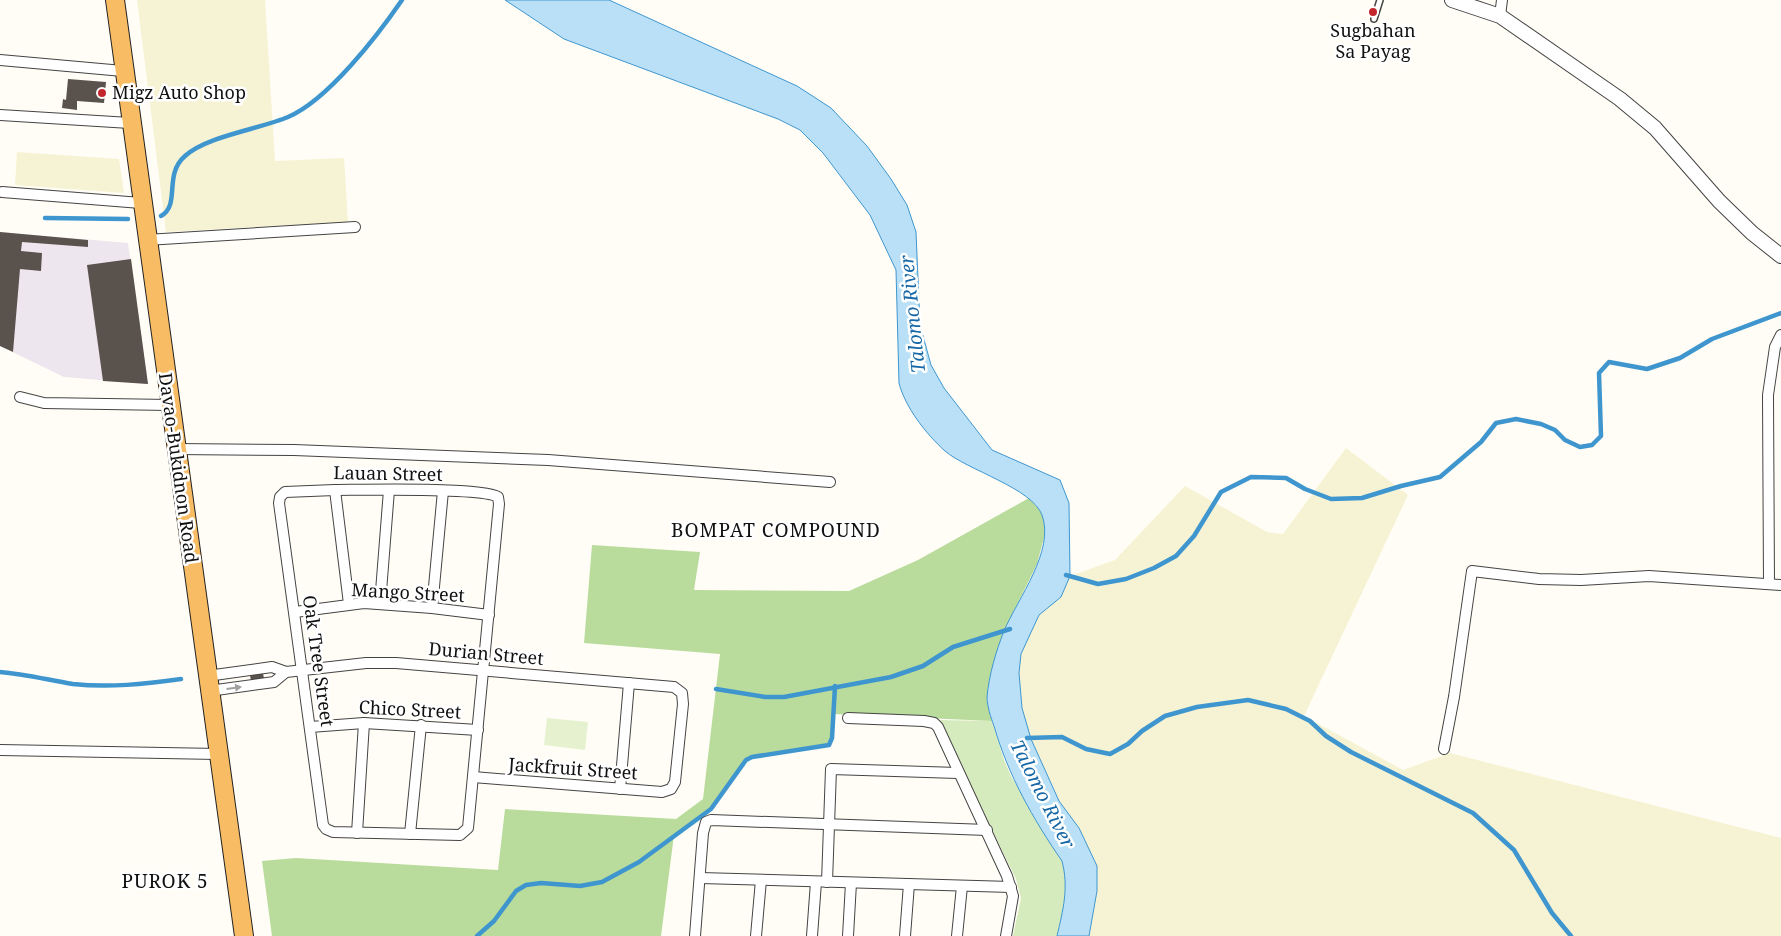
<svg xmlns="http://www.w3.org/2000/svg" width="1781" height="936" font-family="'Noto Serif',serif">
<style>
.industrial{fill:#eee6ef}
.farmland{fill:#f6f3d4}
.green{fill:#d5ebbd}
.forest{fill:#b9dc9c}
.pitch{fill:#e6f2cf}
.water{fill:#b9e0f7;stroke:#3f96cf}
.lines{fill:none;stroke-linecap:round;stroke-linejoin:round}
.stream{stroke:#3f96cf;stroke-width:4.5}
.building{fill:#5a524d}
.service-casing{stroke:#444;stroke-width:8}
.minor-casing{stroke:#444;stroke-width:12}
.tertiary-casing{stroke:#444;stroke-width:16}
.trunk-casing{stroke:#222;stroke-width:20}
.service{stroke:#fff;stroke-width:5}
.minor{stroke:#fff;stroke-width:10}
.tertiary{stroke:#fff;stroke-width:14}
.trunk{stroke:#f7bc64;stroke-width:18}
.oneway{fill:#a0a0a0}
.poi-dot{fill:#c4262e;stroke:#fff;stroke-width:2}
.labels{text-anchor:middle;stroke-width:5;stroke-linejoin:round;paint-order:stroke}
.poi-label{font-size:18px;fill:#111;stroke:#fff}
.street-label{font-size:18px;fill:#111;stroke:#fff}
.water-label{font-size:19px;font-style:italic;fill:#1768a6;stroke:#fff}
.neighbourhood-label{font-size:19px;letter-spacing:1px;fill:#111;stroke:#fff}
</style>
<rect width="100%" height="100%" fill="#fffdf5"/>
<path class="industrial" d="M0,232l128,11 20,141 -84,-7 -64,-31z"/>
<g class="farmland">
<path d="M137,0h128l10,161 69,-3 4,64 -182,10z"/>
<path d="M17,152l102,7 5,34 -109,-8z"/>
<path d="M1346,448l62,47 -104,221 99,54 47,-17 331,85v98h-692l8,-45 -18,-63 -20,-27 -28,-62 -9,-31 -3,-35 2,-19 18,-39 22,-18 9,-21 45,-16 70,-74 82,46 16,2z"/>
</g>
<path class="green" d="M939,720l53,1 12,39 7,16 51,85c7,27 1,49 -5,75h-44l8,-38 -5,-19z"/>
<path class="forest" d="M1029,498l13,15 4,17 -9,34 -33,67 -13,42 -4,26 5,22 -158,-7 -2,24 -3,7 -76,12 -7,3 -35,49 -37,26 -13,101h-389l-10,-75 34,-3 202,12 7,-61 171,10 27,-20 17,-145 -136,-11 8,-98 108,7 -6,38 155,1 69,-31z"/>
<path class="pitch" d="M547,718l41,4 -3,28 -41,-5z"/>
<path class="water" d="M505,0h104l188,86 34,22 36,38 24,33 16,26 9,27 4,93 11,40 13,23 48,62 68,30 9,23 1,73 -9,21 -22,18 -18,39 -2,19 3,35 9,31 28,62 20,27 18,38v25l-8,45h-32c6,-26 12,-48 5,-75 -29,-42 -54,-86 -68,-135 -3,-8 -7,-20 -7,-29 2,-22 9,-46 17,-66 14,-33 51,-80 38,-116 -10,-27 -75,-45 -97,-64 -19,-17 -40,-44 -46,-68l-3,-113 -26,-55 -47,-62 -23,-23 -22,-11 -214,-80z"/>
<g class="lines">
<g class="stream">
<path d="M161,216c20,-11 2,-41 24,-60 22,-20 75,-27 103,-39 40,-17 90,-82 114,-117"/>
<path d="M45,218l83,1"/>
<path d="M1066,575l32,9 28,-5 28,-11 22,-12 18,-20 27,-44 30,-15 35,1 19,11 26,10 31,-1 39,-12 39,-9 41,-35 15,-19 20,-4 25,5 14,6 10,10 15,7 12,-2 9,-9 -2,-63 10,-11 38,7 33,-11 32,-19 69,-26"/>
<path d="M0,672c25,2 48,8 73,12 36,4 72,0 108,-5"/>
<path d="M716,689l49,8h19l107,-20 32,-11 30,-19 57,-18"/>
<path d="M1027,738l35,-1 24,12 24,5 18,-10 14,-13 23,-15 32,-9 51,-7 38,9 24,12 16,15 25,16 122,61 41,37 38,63 19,23"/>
<path d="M477,936l17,-15 22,-30 10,-6 15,-2 39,3 22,-4 37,-20 72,-53 35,-49 6,-3 77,-12 3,-7 3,-52"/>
</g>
</g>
<g class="building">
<path d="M68,79l38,3 -2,21 -27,-2v9l-15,-2 1,-9 3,1z"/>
<path d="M0,232l88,8v7l-66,-5 -1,9 21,2 -1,18 -21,-2 -7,83 -13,-6z"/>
<path d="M131,259l17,125 -45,-3 -16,-116z"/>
<path d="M263,673l1,6 -13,2 -1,-6z"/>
</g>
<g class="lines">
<defs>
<path id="service" d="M1374,19l6,-19"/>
<g id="minor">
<path d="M1500,16l2,-16"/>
<path d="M0,60l123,11"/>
<path d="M0,115l130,8"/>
<path d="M2,192l139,11"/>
<path d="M146,240l209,-13"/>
<path d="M20,397l24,6 125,2"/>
<path d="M175,449l119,1 254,10 282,22"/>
<path d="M335,490c26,0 148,-3 163,7l1,7 -31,324 -8,7 -127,-3 -7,-3 -3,-4 -44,-322 1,-6 5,-5z"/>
<path d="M335,490l14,114"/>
<path d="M1769,584l-1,-189 7,-48 6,-12"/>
<path d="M380,604l9,-114"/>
<path d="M432,608l11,-117"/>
<path d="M295,612l69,-9 68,5 57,7"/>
<path d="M207,676l65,-9 14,5 80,-9h30l278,24 8,6 1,11 -8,78 -4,7 -9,3 -189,-15"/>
<path d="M209,691l65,-9 12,-10"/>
<path d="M848,718l76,3 10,2 4,4 69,149 6,20 -7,40"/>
<path d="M310,727l54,-4 114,7"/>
<path d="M1444,749l10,-52 18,-126 67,8 42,1 68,-4 132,9"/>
<path d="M0,750l218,4"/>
<path d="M620,789l9,-106"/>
<path d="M357,833l7,-110"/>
<path d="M410,834l11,-109"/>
<path d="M700,878l311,9"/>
<path d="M827,882l4,-113 127,4"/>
<path d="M695,936l8,-103 3,-11 5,-2 276,10"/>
<path d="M756,936l5,-56"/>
<path d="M812,936l4,-54"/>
<path d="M848,936l3,-53"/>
<path d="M905,936l4,-52"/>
<path d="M957,936l5,-50"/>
</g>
<path id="tertiary" d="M1452,0l48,16 120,83 35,29 64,73 33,32 29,23"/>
<path id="trunk" d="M115,0l129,936"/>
</defs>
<use href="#service" class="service-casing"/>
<use href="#minor" class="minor-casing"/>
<use href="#tertiary" class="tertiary-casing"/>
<use href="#trunk" class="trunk-casing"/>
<use href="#service" class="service"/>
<use href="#minor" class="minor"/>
<use href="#tertiary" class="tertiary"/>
<use href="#trunk" class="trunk"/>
</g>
<defs><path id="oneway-solid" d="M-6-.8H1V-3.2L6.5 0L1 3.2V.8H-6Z" transform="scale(1.25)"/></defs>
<use class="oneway" href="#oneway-solid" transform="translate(234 688) rotate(-8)"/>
<g class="poi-dot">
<circle cx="1373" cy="12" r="5"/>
<circle cx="102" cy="93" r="5"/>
</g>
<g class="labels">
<g class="poi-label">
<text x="1373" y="37">Sugbahan<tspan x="1373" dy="21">Sa Payag</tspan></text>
<text x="112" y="99" text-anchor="start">Migz Auto Shop</text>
</g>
<g class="street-label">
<text transform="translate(178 468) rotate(82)" y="6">Davao-Bukidnon Road</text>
<text transform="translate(388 474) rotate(1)" y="6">Lauan Street</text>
<text transform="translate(408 593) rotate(3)" y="6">Mango Street</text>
<text transform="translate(486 654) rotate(5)" y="6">Durian Street</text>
<text transform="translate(318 661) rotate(82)" y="6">Oak Tree Street</text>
<text transform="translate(410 710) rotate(3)" y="6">Chico Street</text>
<text transform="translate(573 769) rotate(4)" y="6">Jackfruit Street</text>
</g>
<g class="water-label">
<text transform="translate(912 314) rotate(-96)" y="7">Talomo River</text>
<text transform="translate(1043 794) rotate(63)" y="7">Talomo River</text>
</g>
<g class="neighbourhood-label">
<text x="776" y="537">BOMPAT COMPOUND</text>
<text x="165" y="888">PUROK 5</text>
</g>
</g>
</svg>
